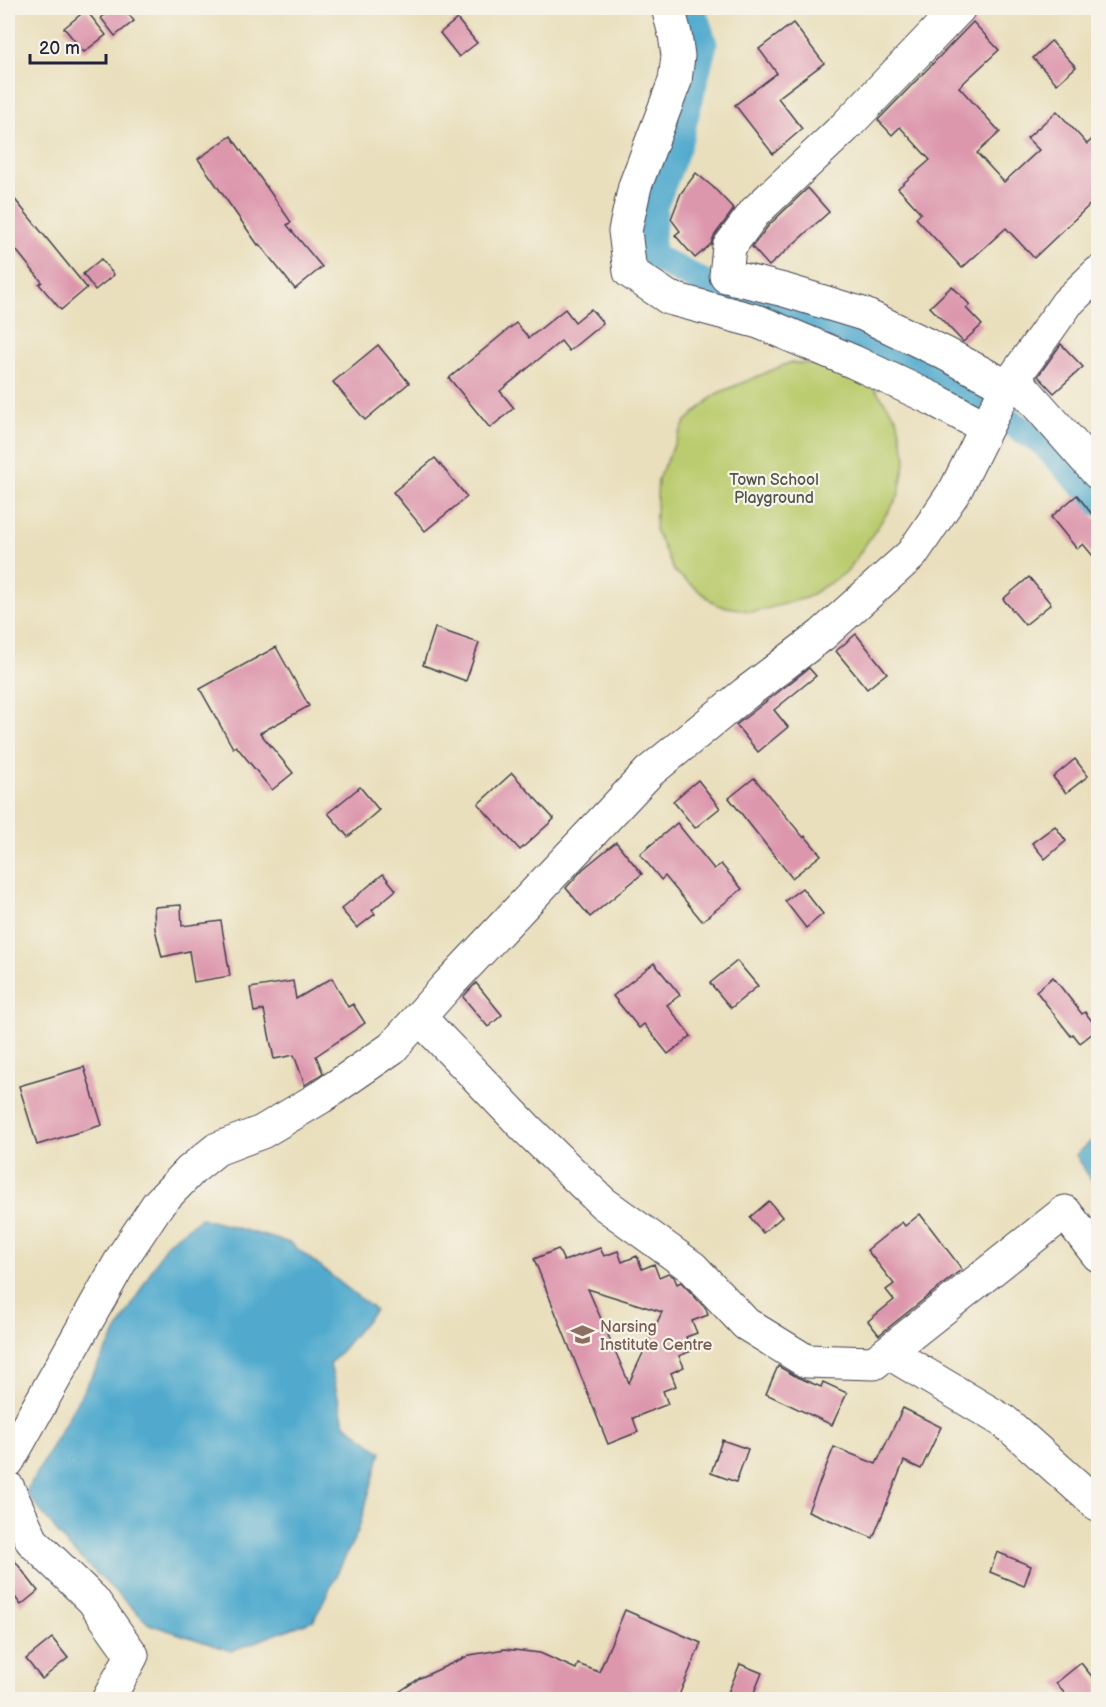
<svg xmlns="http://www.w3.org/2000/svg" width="1106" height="1707" font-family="'Balsamiq Sans',sans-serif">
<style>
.green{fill:#bbcc6f;stroke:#6e7755;stroke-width:1.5}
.water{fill:#51aace;stroke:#3a6684;stroke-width:1.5}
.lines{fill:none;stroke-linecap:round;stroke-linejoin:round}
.canal{stroke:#51aace;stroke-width:27}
.building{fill:#dd97ad;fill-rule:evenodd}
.minor-casing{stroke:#403e4e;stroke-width:35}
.minor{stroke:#fff;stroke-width:33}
.labels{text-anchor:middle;stroke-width:4.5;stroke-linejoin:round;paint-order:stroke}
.park-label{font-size:16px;fill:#50554b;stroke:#f7f3e8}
.education-label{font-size:16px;fill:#785e54;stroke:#f7f3e8;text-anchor:start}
</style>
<rect width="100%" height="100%" fill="#f7f3e8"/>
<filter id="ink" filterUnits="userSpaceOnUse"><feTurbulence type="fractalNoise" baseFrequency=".0167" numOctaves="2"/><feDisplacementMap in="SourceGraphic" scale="12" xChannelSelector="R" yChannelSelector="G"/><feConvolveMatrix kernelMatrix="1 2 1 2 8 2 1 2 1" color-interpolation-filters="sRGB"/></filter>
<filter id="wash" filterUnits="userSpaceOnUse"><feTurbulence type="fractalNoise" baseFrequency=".008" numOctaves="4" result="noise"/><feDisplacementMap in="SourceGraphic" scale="24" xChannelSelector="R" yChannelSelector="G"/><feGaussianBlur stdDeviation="1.35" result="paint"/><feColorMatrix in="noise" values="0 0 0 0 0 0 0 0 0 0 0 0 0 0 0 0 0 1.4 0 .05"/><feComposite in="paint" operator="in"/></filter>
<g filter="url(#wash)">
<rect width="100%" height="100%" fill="#e9dfbc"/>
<path class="green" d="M789,363l48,2 32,16 28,37 9,40 -8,39 -51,75 -41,26 -52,14 -37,-7 -43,-34 -19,-42 3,-50 27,-57 31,-28z"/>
<g class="water">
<path d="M1098,1135v57l-22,-37z"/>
<path d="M201,1218l89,25 85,67 -45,54 14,59 37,29 -23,79 -44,89 -83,31 -82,-27 -81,-78 -42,-54 141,-249z"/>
</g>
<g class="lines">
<path class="canal" d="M692,8l12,36 -26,101 -24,62 -3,48 57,30 105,33 145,71 85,54 55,59"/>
</g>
<g id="blocks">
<g class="building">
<path d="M114,8h10l10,13 -19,15 -14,-18z"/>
<path d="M86,10l20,25 -22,17 -20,-24z"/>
<path d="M457,19l20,24 -18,14 -19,-24z"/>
<path d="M973,22l26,28 -40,37 41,45 -23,21 27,29 35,-32 -12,-12 30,-27 30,33 11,-10v63l-64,61 -28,-30 -44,40 -46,-50 5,-5 -23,-25 32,-28 -30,-33 -8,8 -14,-15z"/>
<path d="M793,23l31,40 -46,35 24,31 -29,25 -38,-49 42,-32 -18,-24z"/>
<path d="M1051,41l25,26 -19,17 -24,-26z"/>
<path d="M231,136l60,86 -4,3 35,42 -27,22 -36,-45 -1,1 -60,-86z"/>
<path d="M696,173l17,14 21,22 -20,27 -3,8 -16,14 -20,-23 5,-4 -9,-12 10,-26z"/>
<path d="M808,188l21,24 -60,54 -17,-19 17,-22z"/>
<path d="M8,191l79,97 -26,22 -22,-26 3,-2 -34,-42z"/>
<path d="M101,259l13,16 -19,15 -12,-16z"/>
<path d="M952,286l18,19 -4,3 16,17 -19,17 -33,-35z"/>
<path d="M565,309l10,13 16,-13 12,14 -34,28 -8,-10 -61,50 14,17 -24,20 -41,-50 67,-55 13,15z"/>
<path d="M1061,344l22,23 -29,26 -16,-17z"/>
<path d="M378,345l31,38 -44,37 -32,-38z"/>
<path d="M435,458l32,39 -42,34 -32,-39z"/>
<path d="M1077,495l21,27v40l-15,-18 -6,5 -26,-32z"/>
<path d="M1029,577l22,27 -26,21 -22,-26z"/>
<path d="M435,628l44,15 -13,38 -43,-16z"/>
<path d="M856,634l31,39 -20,16 -31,-38z"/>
<path d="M276,647l33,59 -49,27 33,40 -21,17 -36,-44 -3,2 -33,-59z"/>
<path d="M809,668l7,8 -42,34 14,17 -30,25 -22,-27z"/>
<path d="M1075,759l13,17 -22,17 -13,-16z"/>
<path d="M512,773l42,46 -34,31 -42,-46z"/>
<path d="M754,778l50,60 1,-2 16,19 -29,23 -63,-80z"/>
<path d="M698,780l22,28 -25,20 -22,-27z"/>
<path d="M360,787l19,23 -31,27 -20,-24z"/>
<path d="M677,823l37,46 7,-5 21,25 -40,32 -37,-45 -4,4 -21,-26z"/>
<path d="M1055,826l11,15 -21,18 -13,-16z"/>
<path d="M616,842l26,32 -52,43 -24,-29 17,-19z"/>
<path d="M383,874l13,16 -24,20 3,4 -18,14 -16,-19z"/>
<path d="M802,888l21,26 -17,14 -21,-27z"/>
<path d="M181,905l1,21 39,-5 9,55 -36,6 -5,-31 -27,6 -7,-28 -1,-22z"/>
<path d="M737,961l21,25 -27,22 -21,-25z"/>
<path d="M654,963l26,32 -13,10 24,31 -23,18 -24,-30 -5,4 -26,-32z"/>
<path d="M1053,977l29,37 3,-2 13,17 -18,14 -7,-9 -2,2 -35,-45z"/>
<path d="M332,978l16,29 5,-3 12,19 -49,33 7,17 -18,12 -11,-30 -20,4 -10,-49 -10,2 -4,-24 43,-7 3,18z"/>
<path d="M476,983l26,32 -14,12 -25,-30z"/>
<path d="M84,1067l18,58 -65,20 -18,-59z"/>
<path d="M769,1201l13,16 -19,16 -13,-16z"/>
<path d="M920,1214l42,55 -83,66 -11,-14 26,-21 -8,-10 8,-6 -27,-34 35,-28 3,4z"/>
<path d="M600,1248l4,8 14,-5 4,11 15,-6 5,13 12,-5 5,13 9,-4 6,4 3,7 4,-2 25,27 2,6 -16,6 5,12 -11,4 5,14 -12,5 5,11 -13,6 5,13 -13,5 5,13 -35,14 5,14 -30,12 -74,-185 24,-10 6,12zM588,1289l74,23 -33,71z"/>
<path d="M778,1366l19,11 24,10 2,-5 24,11 -15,32 -66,-31z"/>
<path d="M903,1408l38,19 -20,42 -17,-8 -31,77 -65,-27 26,-64 42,17z"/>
<path d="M722,1440l26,9 -12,33 -25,-9z"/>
<path d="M8,1552l30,39 -17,14 -13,-17z"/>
<path d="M997,1552l34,14 -7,20 -34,-14z"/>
<path d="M625,1610l76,33 -24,57h-290l33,-22 50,-23 35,-6 35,4 36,16 2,-5 21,8z"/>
<path d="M52,1638l16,20 -26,21 -16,-20z"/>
<path d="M1081,1663l17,21v16h-28l-14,-17z"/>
<path d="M740,1664l22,9 -11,27h-26z"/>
</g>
</g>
</g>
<g filter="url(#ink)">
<use href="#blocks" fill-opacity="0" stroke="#403e4e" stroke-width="1.5"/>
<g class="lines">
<defs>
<g id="minor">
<path d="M668,8l7,26 3,22 -3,25 -40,105 -10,45 5,41 39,26 90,24 95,40 81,38 50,27"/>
<path d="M959,8l-114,119 -90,85 -26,35 -3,29 58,14 79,24 81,39 64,34"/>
<path d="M1014,378l84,95"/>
<path d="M420,1018l106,110 77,75 90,65 53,56 60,37 68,2 191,-151 33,43"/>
<path d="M888,1352l117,70 92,82 1,-1"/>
<path d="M8,1461l116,-206 34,-51 33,-34 26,-21 45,-17 59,-35 71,-49 55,-62 202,-214 97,-79 76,-58 90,-81 44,-65 48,-97 63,-89 31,-30"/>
<path d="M8,1488l24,53 61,59 39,55 -24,45"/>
</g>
</defs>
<use href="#minor" class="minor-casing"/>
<use href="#minor" class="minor"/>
</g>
</g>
<defs>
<symbol id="university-bare" viewBox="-9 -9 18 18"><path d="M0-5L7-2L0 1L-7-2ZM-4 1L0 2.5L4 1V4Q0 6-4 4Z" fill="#8d6e63" stroke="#f7f3e8" stroke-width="2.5" paint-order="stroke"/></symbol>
</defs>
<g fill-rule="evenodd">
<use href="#university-bare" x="566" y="1318" width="33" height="33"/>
</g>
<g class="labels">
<g class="park-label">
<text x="774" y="485">Town School<tspan x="774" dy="18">Playground</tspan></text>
</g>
<g class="education-label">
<text x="600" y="1332">Narsing<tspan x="600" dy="18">Institute Centre</tspan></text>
</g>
</g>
<rect width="1106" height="1707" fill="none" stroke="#f7f3e8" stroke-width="30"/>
<path d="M30 54v9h76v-9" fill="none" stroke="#22223b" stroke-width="3"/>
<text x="39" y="54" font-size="18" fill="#22223b" stroke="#f7f3e8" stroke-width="4.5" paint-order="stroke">20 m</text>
</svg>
